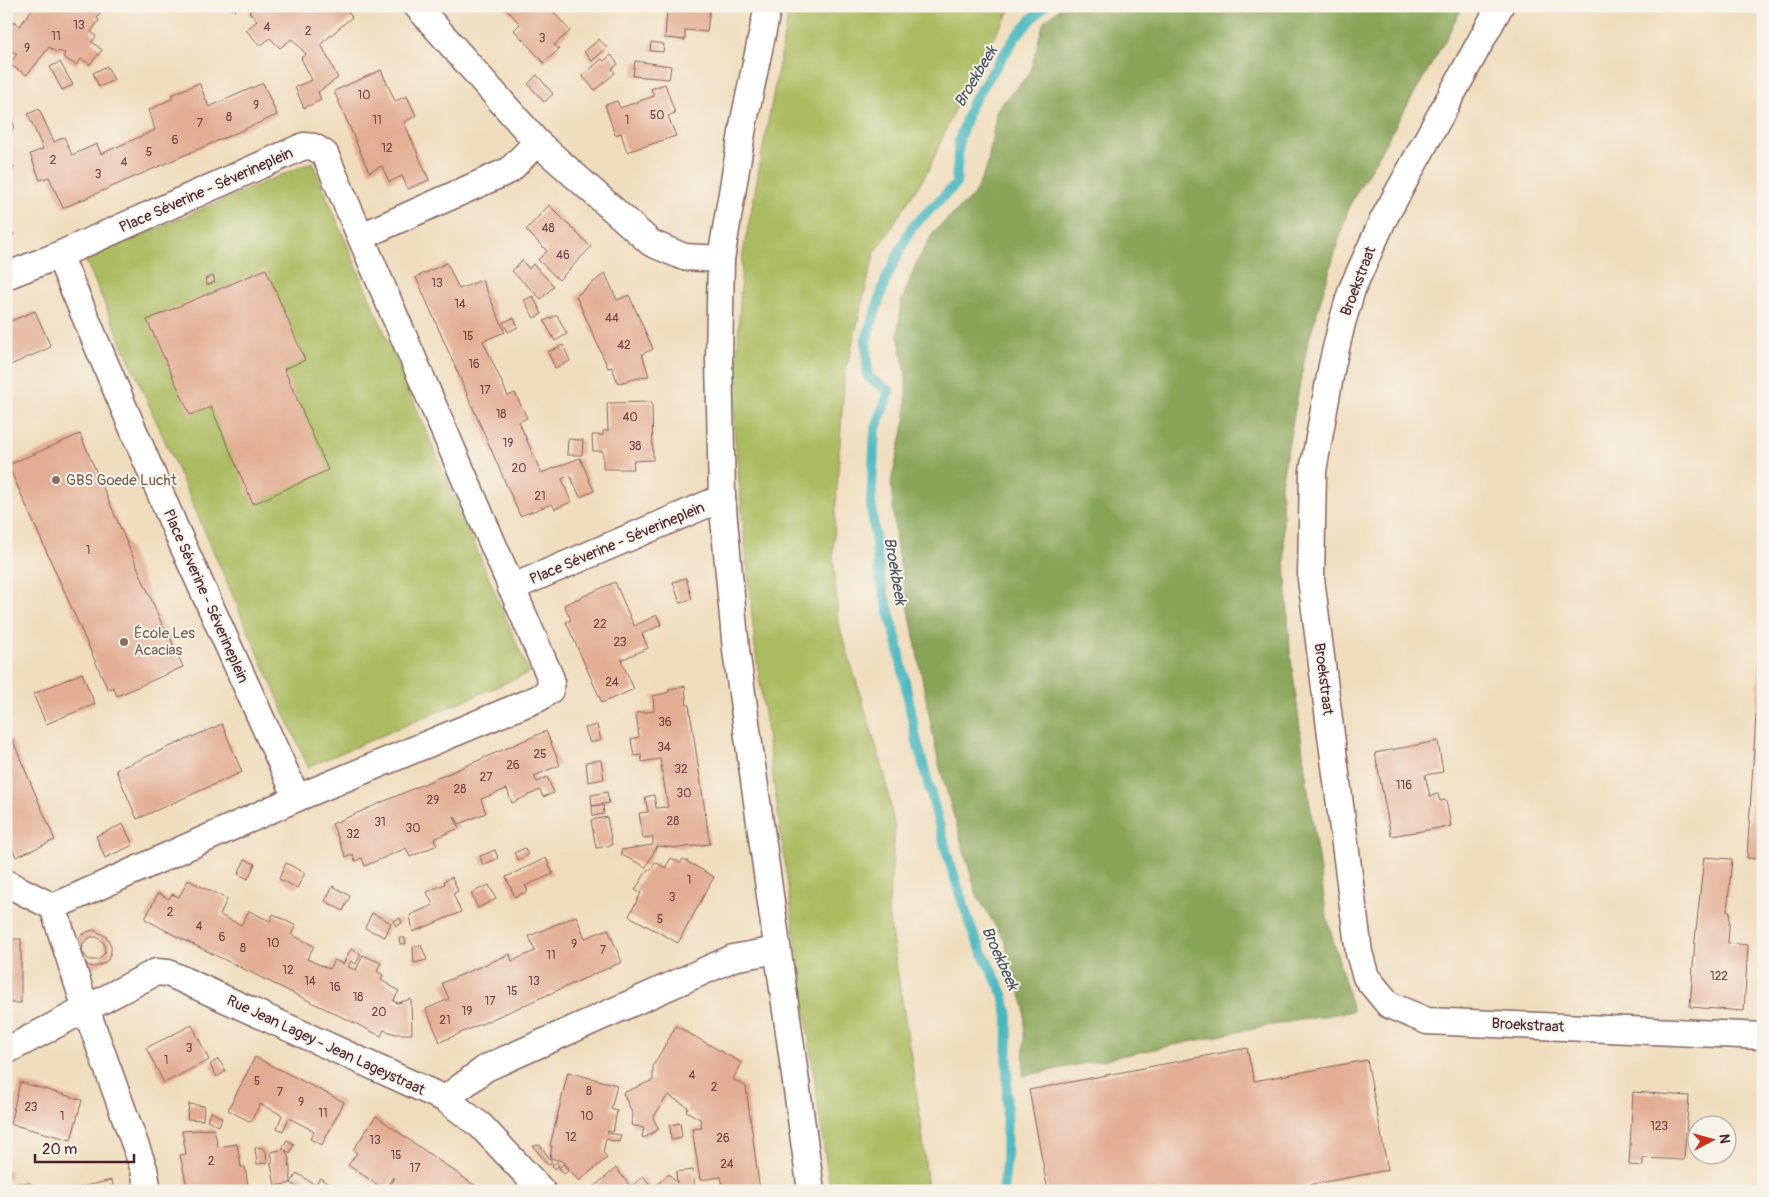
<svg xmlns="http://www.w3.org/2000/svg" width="1769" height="1197" font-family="Pangolin,sans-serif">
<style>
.green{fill:#abbc60;stroke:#7a6e46}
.forest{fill:#88a456;stroke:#696240}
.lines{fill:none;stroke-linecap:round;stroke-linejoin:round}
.stream{stroke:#48b7bf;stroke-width:10}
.building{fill:#e3ad93;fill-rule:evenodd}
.street-casing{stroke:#84625e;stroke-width:29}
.street{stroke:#fff;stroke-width:26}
.education-dot{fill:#8d6e63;stroke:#f7f3e8;stroke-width:2}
.labels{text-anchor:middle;stroke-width:4;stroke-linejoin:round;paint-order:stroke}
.number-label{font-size:12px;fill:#704245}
.street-label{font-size:15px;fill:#4a1f2b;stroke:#f7f3e8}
.education-label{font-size:15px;fill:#785e54;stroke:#f7f3e8;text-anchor:start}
.water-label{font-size:16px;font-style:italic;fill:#49545f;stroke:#f7f3e8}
</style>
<rect width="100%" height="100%" fill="#f7f3e8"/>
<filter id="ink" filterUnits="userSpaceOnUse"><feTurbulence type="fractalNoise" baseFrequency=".02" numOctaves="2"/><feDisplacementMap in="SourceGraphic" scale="10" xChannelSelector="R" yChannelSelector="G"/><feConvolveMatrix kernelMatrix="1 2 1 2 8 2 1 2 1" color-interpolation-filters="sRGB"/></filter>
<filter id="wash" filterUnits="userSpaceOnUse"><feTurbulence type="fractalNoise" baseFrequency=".0096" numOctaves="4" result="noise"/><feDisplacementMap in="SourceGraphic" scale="20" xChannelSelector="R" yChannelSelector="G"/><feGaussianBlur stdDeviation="1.12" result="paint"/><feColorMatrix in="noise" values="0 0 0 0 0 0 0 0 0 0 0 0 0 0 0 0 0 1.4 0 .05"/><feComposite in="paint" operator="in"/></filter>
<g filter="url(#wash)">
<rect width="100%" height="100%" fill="#f0ddbd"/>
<g class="green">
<path d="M790,6h223l-46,75 -39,90 -54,83 -30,125 -11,172 5,71 46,150 11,58 -7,82 33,209 7,70h-98l-75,-544 -21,-219 8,-169z"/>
<path d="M312,162l217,511 -221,94 -223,-508z"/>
</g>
<path class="forest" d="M1063,6h400l-16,31 -98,169 -42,140 -26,138 9,167 18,140 19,127 26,93 -86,15 -244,50 2,-68 -21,-68 -27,-44 -39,-135 -42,-218 -5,-61 15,-65v-42l-8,-40 3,-33 16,-40 17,-31 39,-35 14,-29 10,-58 33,-36 14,-52z"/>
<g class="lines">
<path class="stream" d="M1003,1191l3,-28 2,-147 -5,-22 -31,-63 -24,-74 -32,-119 -19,-97 -17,-62 -9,-76 4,-72 14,-40 -21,-14 -2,-37 20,-61 25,-51 45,-44 3,-44 12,-35 45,-69 28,-30"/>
</g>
<g id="blocks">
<g class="building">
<path d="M34,6h71l-8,12 2,2 -8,12 5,4 -4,6 10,8 -12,14 -9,-5 -5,6 -13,-8 2,-4 -7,-2 -1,2 -8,-6 -16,21 -7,7 -17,-11 8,-10 -11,-6v-16l8,-11 6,5z"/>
<path d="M228,6h10l-3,5z"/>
<path d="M256,6h87l9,11 -31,27 17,34 -20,14 3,8 -17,8 -9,-21 17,-7 -11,-22 5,-4 -14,-15 -12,9 -10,-10 -10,8 -14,-16 11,-9 -8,-9z"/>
<path d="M504,6h52l-4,4 18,21 -16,14 5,4 -15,14 -30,-33 6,-6z"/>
<path d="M656,6h54l-3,26 -22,-2v10l-20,-2 2,-29 -11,-1z"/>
<path d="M599,39l8,9 -15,13 -8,-9z"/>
<path d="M651,42l13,2 -1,8 -13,-1z"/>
<path d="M611,55l7,9 -6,5 3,4 -20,17 -13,-14 20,-17 2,2z"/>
<path d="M635,61l36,5 -2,13 -36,-3z"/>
<path d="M60,62l13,23 -11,5 -12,-23z"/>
<path d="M107,66l7,14 -15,7 -6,-14z"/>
<path d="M381,70l14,31 12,-5 9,20 -12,6 25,58 -21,9 -6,-13 -13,6 -7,-16 -13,6 -35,-81z"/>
<path d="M537,75l16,19 -9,8 -16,-18z"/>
<path d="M199,83l10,24 54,-24 14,32 -214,93 -14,-31 -9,3 -10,-26 13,-5 -15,-35 11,-5 15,33 10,-5 8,18 25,-11 4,10 54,-24 -6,-20 24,-12 -2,-3z"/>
<path d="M665,84l10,29 -7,3 8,20 -49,16 -6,-19 -6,2 -10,-30 12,-4 3,7 34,-12 -3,-7z"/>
<path d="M6,115l6,3 2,8 -8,16z"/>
<path d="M6,163l8,4 -8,17z"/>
<path d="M549,205l42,42 -32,33 -21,-20 9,-9 -21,-21z"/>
<path d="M6,218l8,17 -8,3z"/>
<path d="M522,260l7,9 4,-5 21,22 -13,13 -29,-28z"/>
<path d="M447,263l12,26 23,-9 23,52 -22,9 25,55 7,-3 12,25 -8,4 22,51 39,-15 14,33 -14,6 -10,-22 -8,4 9,23 -16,7 -3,-5 -32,12 -104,-239z"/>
<path d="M266,269l39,91 -21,9 44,101 -75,34 -42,-97 -21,8 -43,-95z"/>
<path d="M605,273l12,27 12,-5 24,54 -11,5 7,22 -31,7 -6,-16 -4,1 -32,-72z"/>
<path d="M213,276l2,6 -8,3 -2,-6z"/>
<path d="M533,296l9,18 -8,4 -10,-18z"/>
<path d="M35,311l16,36 -45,20v-44z"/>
<path d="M557,315l10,19 -12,7 -11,-20z"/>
<path d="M514,318l4,9 -10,5 -5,-10z"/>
<path d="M563,345l7,16 -15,7 -7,-16z"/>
<path d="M652,402l1,58 -20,1 1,8h-31v-18h-10l-1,-16h11v-4h5l-1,-28z"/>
<path d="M80,434l84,195 2,-1 17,39 -66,29 -4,-9 -5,3 -100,-225z"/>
<path d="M568,439l15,1 -1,15h-15z"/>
<path d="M686,578l6,21 -12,4 -7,-21z"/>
<path d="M615,582l19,44 23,-11 4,10 -19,9 6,14 -27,12 13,29 -32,14 -36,-81 5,-2 -7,-15z"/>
<path d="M1761,639h2v220l-16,-1z"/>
<path d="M82,673l13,31 -49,20 -13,-30z"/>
<path d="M685,686l2,19h2l21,139 -31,4 -22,-2 -11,21 -24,-12 -1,-5 32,-5v-8l-10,1 -4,-25 9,-1 -3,-15 9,-2 2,13 12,-1 -8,-48 -18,3 -1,-7 -7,1 -3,-17 8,-2 -3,-24 18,-2 -1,-15 16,-4v-3z"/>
<path d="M222,724l20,48 -105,47 -21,-49z"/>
<path d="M597,725l4,15 -11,3 -5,-15z"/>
<path d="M546,731l14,34 -26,11 3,6 10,-5 7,16 -11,4 -3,-7 -28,13 -5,-14 -26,10 5,14 -27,11 -4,-8 -1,1 5,11 -25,11 3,6 -27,12 -4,-9 -41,18 -3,-8 -7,3 -2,-6 -7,2 -14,-33z"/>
<path d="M12,739l43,101 -39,17 -10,-23v-93z"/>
<path d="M1438,741l5,31 -18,3 5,21 8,-2 2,7 6,-1 5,26 -60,10 -16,-83z"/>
<path d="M601,760l3,19 -16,3 -2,-20z"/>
<path d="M607,792l2,11 -17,3 -1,-11z"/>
<path d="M603,805l1,9 -11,2 -1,-10z"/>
<path d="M607,817l5,28 -16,3 -5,-28z"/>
<path d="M123,824l10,21 -28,13 -9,-22z"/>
<path d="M525,848l3,7 -10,5 -4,-7z"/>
<path d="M495,850l3,8 -15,7 -3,-9z"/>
<path d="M1704,857l28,2 -5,52h3l-2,32 20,2 -4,66 -54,-4 5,-67z"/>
<path d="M546,858l7,16 -28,12 3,5 -13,6 -9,-20z"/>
<path d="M671,858l10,5 2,-4 31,18 -36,66 -49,-27 12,-23 -6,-3 13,-21 2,2 5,-9 10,6z"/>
<path d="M245,859l10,5 -7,15 -10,-5z"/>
<path d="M286,863l19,10 -8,15 -18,-9z"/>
<path d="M452,877l6,14 -5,3 8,18 -48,20 -3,-17 23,-10 -6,-13 18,-8 -1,-3z"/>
<path d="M188,880l39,19 -7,16 21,10 8,-14 21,10 3,-7 23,12 -5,8 23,12 -7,13 22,10 5,-9 9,4 8,-15 10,5 -5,10 -5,-3 -3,6 8,3 7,-15 18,8 -4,8 6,4 -2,5 18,11 -6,10 5,2 13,-4 1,35h-17l-11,-4 -3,6 -203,-99 -33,-18 13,-26 11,6 3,-5 7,3z"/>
<path d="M489,885l7,14 -18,9 -7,-15z"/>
<path d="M333,886l17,10 -7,15 -18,-10z"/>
<path d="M372,913l19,10 -6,14 -20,-9z"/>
<path d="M576,916l9,22 23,-9 14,33 -182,80 -14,-33 23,-10 -7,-16 68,-29 2,7 23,-10 -6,-15z"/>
<path d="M400,918l2,5 -6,3 -3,-5z"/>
<path d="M94,930l13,7 4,9v5l-3,9 -4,3 -9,4 -5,-1 -8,-4 -6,-18 4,-8 9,-5zM91,937h6l7,6 1,10 -7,7h-9l-7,-8 1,-9z"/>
<path d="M399,938h6l1,6h-6z"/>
<rect x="6" y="939" width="15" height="64"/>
<path d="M421,945l6,15 -13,3 -1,-16z"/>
<path d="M192,1025l17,35 -45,23 -18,-35z"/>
<path d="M676,1026l66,37 -9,16 13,8 14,104h-36l-3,-14 -21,3 -8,-51 10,-1 -2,-9 -14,-8 2,-4 -20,-12 -15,23 6,11 -15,9 -2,-1 2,-9 -13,-3 2,-10 -10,-22 30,-13v-14z"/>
<path d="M1247,1048l7,33 113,-21 21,110 -110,21h-230l-19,-101z"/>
<path d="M255,1057l89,45 -22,43 -12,-6 4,-8 -25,-13 -6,13 -6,-3 5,-13 -22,-11 -9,18 -23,-12z"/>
<path d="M218,1059l8,12 -9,6 -7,-12z"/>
<path d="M568,1072l49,13 -6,24 6,2 -4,21 -5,-1 -1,2 14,2 -2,7 -13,-3 -3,13 4,6 -28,23 -17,-20 -12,-3 2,-12h-2z"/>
<path d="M20,1082l62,18 -11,40 -61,-16z"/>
<path d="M1633,1092l56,4 -5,64 -41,-2v8l-14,-1z"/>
<path d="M189,1104l15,2 -1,14 -16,-1z"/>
<path d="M211,1112l11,6 -3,8 -12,-6z"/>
<path d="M376,1116l42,30 65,45h-97l9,-13 -2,-1 -8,13 -37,-25 9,-12 -4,-3z"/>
<path d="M680,1123l2,15 -11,2 -1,-15z"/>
<path d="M214,1129l4,18 19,-3 4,23h4l4,24h-61l-8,-36 6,-1 -4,-23z"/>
<path d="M287,1140l7,4 -4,9 -5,-3 4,8 2,25 6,-10 18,12 5,-7 18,13h-36l-11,-8 -16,3 -4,-22v-2h2l-2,-10 13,-3 -2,-1z"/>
<path d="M540,1145l12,17 -4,3 -15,-19z"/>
<path d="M261,1147l5,4 1,12 -10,1 -2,-16z"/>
<path d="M557,1162l2,4 -5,3 -2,-4z"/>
<path d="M563,1164l5,7 -4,3 -5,-6z"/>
<path d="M616,1168l15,19 12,-11 10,12 16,-14 8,9 -1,-11 17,-2 2,20 -106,1z"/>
<path d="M6,1170l5,1 -2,8 -3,-1z"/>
<path d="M112,1180l2,11h-46v-1z"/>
<rect x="17" y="1183" width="13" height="8"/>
</g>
</g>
</g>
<g filter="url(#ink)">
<use href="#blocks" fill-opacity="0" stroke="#84625e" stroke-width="1"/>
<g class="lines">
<defs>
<g id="street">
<path d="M417,6l120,136 114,101 33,14 37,2"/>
<path d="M768,6l-24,115 -23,138 -2,100 3,139 14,152 75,541"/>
<path d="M1500,6l-117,214 -31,69 -10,34 -10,42 -19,106 -2,108 48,374 7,24 23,28 38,16 336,15"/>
<path d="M362,236l148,-66 27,-28"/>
<path d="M59,255l116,273 122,270"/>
<path d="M6,276l53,-21 245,-109 10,1 11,7 226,525 -1,11 -11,8 -242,100 -244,109 -47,-24"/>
<path d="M511,588l211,-90"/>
<path d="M53,907l33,102 58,160 4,22"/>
<path d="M6,1051l150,-79 12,1 277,126 36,27 61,65"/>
<path d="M445,1099l41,-31 247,-110 44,-8"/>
</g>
</defs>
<use href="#street" class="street-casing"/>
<use href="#street" class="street"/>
</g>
</g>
<g class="education-dot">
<circle cx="56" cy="480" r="5"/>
<circle cx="124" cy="642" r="5"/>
</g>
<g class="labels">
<g class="number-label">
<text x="79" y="29">13</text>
<text x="267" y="31">4</text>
<text x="308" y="35">2</text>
<text x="56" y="40">11</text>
<text x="542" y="42">3</text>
<text x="27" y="52">9</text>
<text x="364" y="99">10</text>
<text x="256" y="109">9</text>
<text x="657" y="119">50</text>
<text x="229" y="121">8</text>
<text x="377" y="124">11</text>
<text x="627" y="124">1</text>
<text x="200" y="127">7</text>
<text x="175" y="144">6</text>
<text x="387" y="152">12</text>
<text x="149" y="156">5</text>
<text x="53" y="164">2</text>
<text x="124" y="166">4</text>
<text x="98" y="178">3</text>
<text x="548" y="232">48</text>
<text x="563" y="259">46</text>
<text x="437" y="287">13</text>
<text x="460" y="308">14</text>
<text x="612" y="322">44</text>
<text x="468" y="340">15</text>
<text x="624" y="349">42</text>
<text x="474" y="368">16</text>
<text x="485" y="394">17</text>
<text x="501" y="418">18</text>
<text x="630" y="421">40</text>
<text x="508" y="447">19</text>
<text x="635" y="450">38</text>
<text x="519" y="472">20</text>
<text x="540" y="500">21</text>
<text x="88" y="554">1</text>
<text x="600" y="628">22</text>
<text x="620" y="646">23</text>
<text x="612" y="686">24</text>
<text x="665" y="726">36</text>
<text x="664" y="751">34</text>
<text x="540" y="758">25</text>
<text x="513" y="769">26</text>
<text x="681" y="773">32</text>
<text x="486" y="781">27</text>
<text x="1404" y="789">116</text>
<text x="460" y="793">28</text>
<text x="684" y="797">30</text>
<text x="433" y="804">29</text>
<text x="673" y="825">28</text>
<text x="380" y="826">31</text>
<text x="413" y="832">30</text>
<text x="353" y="838">32</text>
<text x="689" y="884">1</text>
<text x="672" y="901">3</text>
<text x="170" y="916">2</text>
<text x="660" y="923">5</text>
<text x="199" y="930">4</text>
<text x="222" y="941">6</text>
<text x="273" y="947">10</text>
<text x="574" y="948">9</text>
<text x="243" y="952">8</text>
<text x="603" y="954">7</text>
<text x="551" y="959">11</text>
<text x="288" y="974">12</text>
<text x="1719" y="980">122</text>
<text x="310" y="985">14</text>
<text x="534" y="985">13</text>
<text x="335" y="991">16</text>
<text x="512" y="995">15</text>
<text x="358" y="1001">18</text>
<text x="490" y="1005">17</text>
<text x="467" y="1015">19</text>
<text x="379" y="1016">20</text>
<text x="445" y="1024">21</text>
<text x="189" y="1052">3</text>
<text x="166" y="1064">1</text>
<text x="692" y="1079">4</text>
<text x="257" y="1085">5</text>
<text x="714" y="1091">2</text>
<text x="589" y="1095">8</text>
<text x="280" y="1096">7</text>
<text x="301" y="1106">9</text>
<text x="31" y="1111">23</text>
<text x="323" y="1117">11</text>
<text x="62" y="1120">1</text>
<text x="587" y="1120">10</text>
<text x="1659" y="1130">123</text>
<text x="571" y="1141">12</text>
<text x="723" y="1142">26</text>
<text x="375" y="1144">13</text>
<text x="396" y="1159">15</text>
<text x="211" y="1165">2</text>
<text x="727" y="1168">24</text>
<text x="415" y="1172">17</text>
</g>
<g class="street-label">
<text transform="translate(206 190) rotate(-24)" y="5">Place Séverine - Séverineplein</text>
<text transform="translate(1358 281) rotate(-69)" y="5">Broekstraat</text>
<text transform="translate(617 543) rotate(-23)" y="5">Place Séverine - Séverineplein</text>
<text transform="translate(206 596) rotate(66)" y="5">Place Séverine - Séverineplein</text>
<text transform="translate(1324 679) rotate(83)" y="5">Broekstraat</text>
<text transform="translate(1528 1025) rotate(3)" y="5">Broekstraat</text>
<text transform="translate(326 1045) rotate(25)" y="5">Rue Jean Lagey - Jean Lageystraat</text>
</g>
<g class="education-label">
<text x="66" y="485">GBS Goede Lucht</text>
<text x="134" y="638">École Les<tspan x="134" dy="17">Acacias</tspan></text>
</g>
<g class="water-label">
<text transform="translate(975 76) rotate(-59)" y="6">Broekbeek</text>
<text transform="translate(896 571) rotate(80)" y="6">Broekbeek</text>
<text transform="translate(1001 958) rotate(66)" y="6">Broekbeek</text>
</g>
</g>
<rect width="1769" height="1197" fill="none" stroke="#f7f3e8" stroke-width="25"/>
<g transform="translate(1712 1140) rotate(84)"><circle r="24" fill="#f7f3e8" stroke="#b29e9c"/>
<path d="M0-4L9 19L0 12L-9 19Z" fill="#c8321e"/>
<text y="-8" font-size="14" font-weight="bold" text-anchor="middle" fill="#4a1f2b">N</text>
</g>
<path d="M35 1154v8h99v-8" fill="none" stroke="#4a1f2b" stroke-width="2.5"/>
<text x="42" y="1154" font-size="15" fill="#4a1f2b" stroke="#f7f3e8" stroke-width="4" paint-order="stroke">20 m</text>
</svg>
